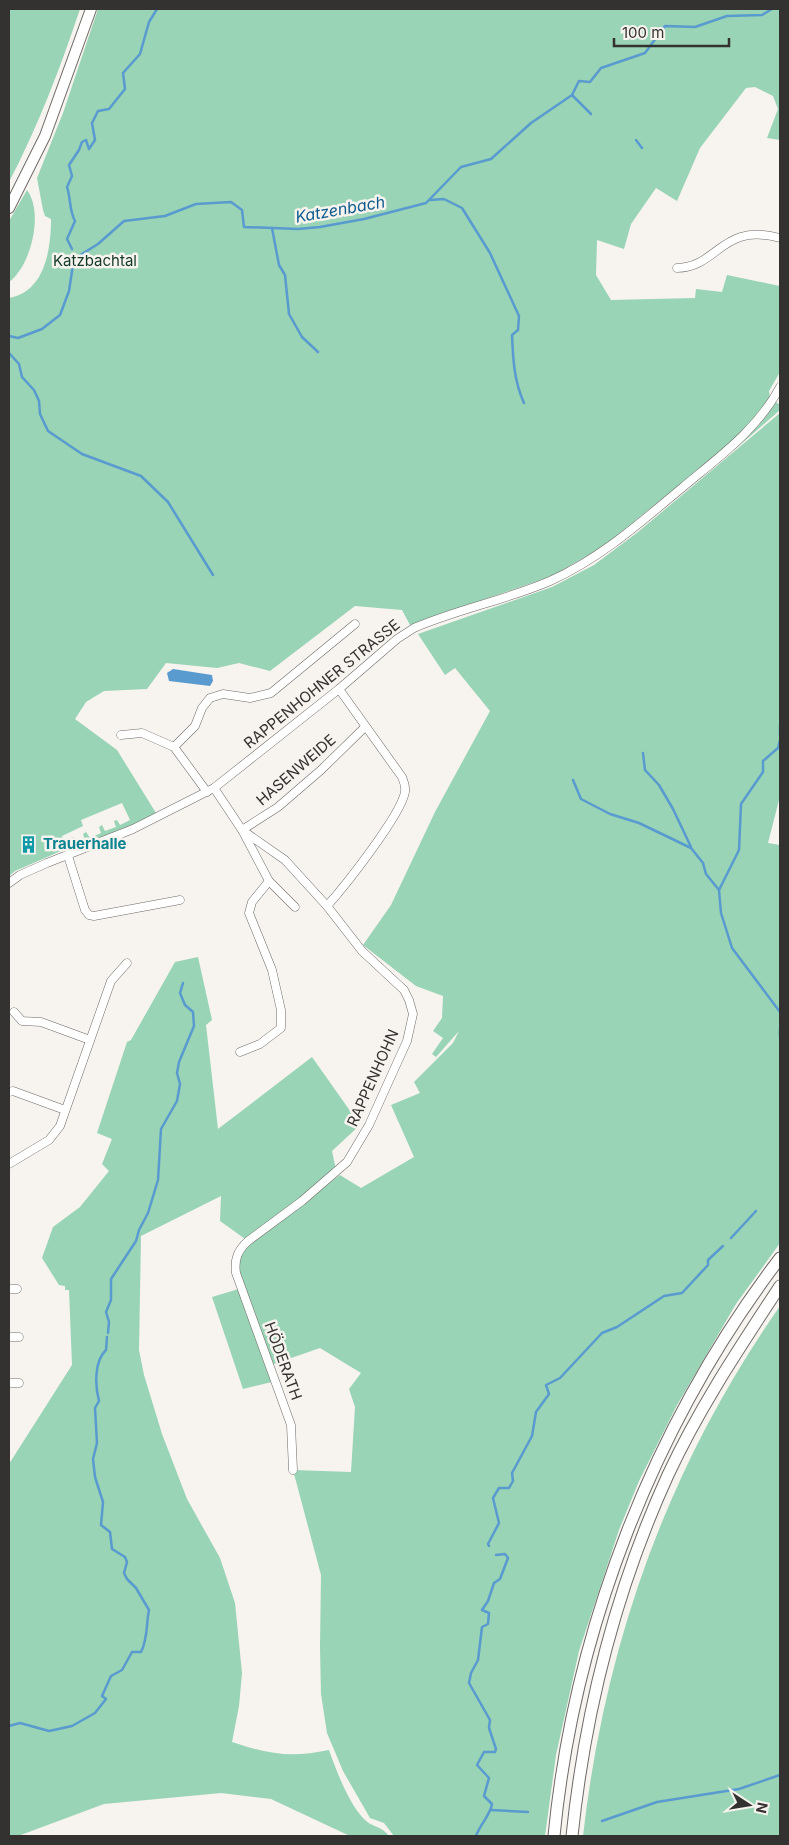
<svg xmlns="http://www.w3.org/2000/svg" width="789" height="1845" font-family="Inter,sans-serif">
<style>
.green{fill:#98d4b5}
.water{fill:#599acf}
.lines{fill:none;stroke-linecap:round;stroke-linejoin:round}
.stream{stroke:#599acf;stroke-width:2.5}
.minor-casing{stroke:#6e6a67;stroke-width:9}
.major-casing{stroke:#6e6a67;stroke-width:12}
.highway-casing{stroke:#6e6a67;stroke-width:13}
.minor{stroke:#fff;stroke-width:8}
.major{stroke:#fff;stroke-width:10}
.highway{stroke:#fff;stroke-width:11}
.labels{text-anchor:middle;stroke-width:5;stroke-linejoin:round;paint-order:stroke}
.park-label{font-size:15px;fill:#133928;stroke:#f7f3ef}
.street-label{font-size:15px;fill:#343230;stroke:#f7f3ef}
.culture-label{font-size:15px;font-weight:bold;fill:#0d838f;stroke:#f7f3ef;text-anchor:start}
.water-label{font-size:16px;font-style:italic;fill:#0d5a8c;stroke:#f7f3ef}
</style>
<rect width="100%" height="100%" fill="#f7f3ef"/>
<g class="green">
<path d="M9,9h71c-20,60 -42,117 -71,173z"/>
<path d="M98,9h682v131l-13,-2 11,-29 -5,-13 -18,-9 -9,1 -46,60 -23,53 -21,-13 -25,36 -7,25 -27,-9 -1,35 15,25 84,-2 1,-9 26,3 5,-17 53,11v86l-11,19 1,7 -19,26 -25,23 -122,99 -52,30 -142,49 -8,-15 -47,-4 -85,65 -31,-8 -22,5 -51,-5 -19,26 -43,2 -18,11 -11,17 42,31 39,63c-17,8 -69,37 -85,34v-9l3,-1 3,6 8,-3 -2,-6 3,-2 4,6 11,-5 -2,-6 3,-2 3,6 11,-4 -2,-6 3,-1 3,5 10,-5 -8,-17 -41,17 2,6 -21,10 3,10 -4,5 -46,20 -6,5v-578c36,-6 42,-49 42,-79l-6,-3 -2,-6 -6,-32 26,-65z"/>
<path d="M27,190c17,23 4,76 -18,92v-61z"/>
<path d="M776,402l4,3v5l-47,41 26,-26z"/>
<path d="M780,413v383l-12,47 12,2v398l-44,61 -59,101 -38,76 -20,49 -40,121 -23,104 -11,81h-151l-10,-13 -14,-5 -27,-47 -16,-38 -6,-39 -1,-47 1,-72 -28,-105 58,2 4,-65 -6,-18 12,-16 -41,-25 -49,17 5,16 -33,8 -31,-92 30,-9 -7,-26 13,-21 -28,-20 1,-25 -80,40 -2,114 5,25 18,59 25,65 33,59 15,45 7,70 -3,33 -7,36c36,12 59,16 97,8 7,20 20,54 35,69 7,8 18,7 25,17h-39l-79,-37 -50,-6 -117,11 -86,32h-9v-372l63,-99 -3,-75h-4v-4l-6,-1 -17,-27 11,-31 27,-20 29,-36 -7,-7 10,-25 -15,-6 30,-91 4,-2 44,-78 23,-5 14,63 -6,5 12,104 94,-72 48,68 -28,26 4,19 -33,32 37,-27 21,13 53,-31 -23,-52 29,-12 -6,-11 39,-39 6,-12 -23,26 -4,-3 11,-16 -10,-7 9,-13 1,-22 -27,-10 -53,-41 28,-40 44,-93 55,-101 -35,-43 -10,7 -27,-41 134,-47 42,-22 44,-33z"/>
<path d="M780,1306v530h-197c22,-193 85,-370 197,-530z"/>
</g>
<path class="water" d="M173,669l39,6 1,6 -3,5 -41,-5 -2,-8z"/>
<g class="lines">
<g class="stream">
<path d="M572,95l19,19"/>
<path d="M636,140l6,8"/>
<path d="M430,200l14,-1 18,9 28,45 29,63 -1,14 -6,5c1,24 2,46 12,68"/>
<path d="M272,228l7,37 6,10 4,39 13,23 16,15"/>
<path d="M72,249l-5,-10 8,-18c-6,-11 -4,-22 -8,-34l5,-11 -3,-11 10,-15 3,-8 4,-2 3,9 6,-9 -3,-17 6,-12 11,-2 16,-20 -2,-16 17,-19 9,-32 8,-13"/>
<path d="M74,259l24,-15 26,-23 41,-5 31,-12 35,-2 11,8 2,17 54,2 22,-2 44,-8 62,-16 35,-36 30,-8 40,-36 41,-28 7,-14 11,1 11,-14 44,-15 20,-27 30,1 32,-11 35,-1 10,-6"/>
<path d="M9,336l9,2 24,-9 18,-14 9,-24 5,-33"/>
<path d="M9,353l10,11 3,13 12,13 5,11 1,13 8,17 34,23 59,22 27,26 45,73"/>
<path d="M780,726v9"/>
<path d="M780,740l-2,8 -15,13v11l-22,32 -2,46 -20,40 2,23 11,35 48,64"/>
<path d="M643,753l2,17 14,15 14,24 18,38"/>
<path d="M573,780l8,19 29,15 29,9 52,25 12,15 3,11 13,16"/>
<path d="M780,1029v8"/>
<path d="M731,1238l25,-27"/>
<path d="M108,1333l1,-11 -3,-10 5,-12v-21l25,-38 3,-11 9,-17 10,-33 3,-51 16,-28 3,-17 -3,-11 2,-11 15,-36 -1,-14 -8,-7 -5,-12 3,-10"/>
<path d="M489,1546l-1,-2 11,-21 -6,-25 6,-10h10l4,-7 -1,-8 20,-37 4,-24 13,-18 -3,-9 14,-7 42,-45 15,-6 47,-31 18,-3 26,-28v-5l15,-14"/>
<path d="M9,1726l11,-3 29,8 23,-5 23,-13 11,-14 -4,-3 9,-20 11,-6 10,-18h9c7,-13 5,-28 8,-42l-13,-22 -9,-9 -3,-6 3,-11 -2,-5 -13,-8 -2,-17 -9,-7 2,-23 -8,-25 -2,-18 4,-16 -2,-35 4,-7c-4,-15 -5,-40 7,-51l1,-13"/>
<path d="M491,1810l37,2"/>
<path d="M602,1821l55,-19 82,-13 41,-14"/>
<path d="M476,1836c4,-12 14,-20 16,-32l-8,-8 5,-18 -12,-13 7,-13h11l1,-3 -7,-21 1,-8 -21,-37 2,-10 7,-13 4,-33 6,-3 1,-11 -7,-3 6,-9 6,-18 6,-4 8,-21 -3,-4 -9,1"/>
</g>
<defs>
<g id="minor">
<path d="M677,268c42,-1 44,-46 103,-30"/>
<path d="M121,735l21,-2 32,14 33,45"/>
<path d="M174,747l21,-21 7,-18 8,-10 13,-4 27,4 21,-5 84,-69"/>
<path d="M214,788l28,42 43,30 42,46 35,45 42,39 5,10 4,14 -6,27 -10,22 -28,62 -22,37 -45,39 -54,40c-10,9 -14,18 -12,32l55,152 2,45"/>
<path d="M68,856l17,54 4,5 5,1 86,-16"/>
<path d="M9,883l11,-8 27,-12 86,-34 81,-41 125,-99 58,-50 17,-11c44,-19 92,-28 136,-47 51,-23 91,-59 133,-94 36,-30 75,-58 97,-100"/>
<path d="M327,906c18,-20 74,-91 78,-114 1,-6 -1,-10 -3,-15l-63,-88"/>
<path d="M295,907l-26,-26 -27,-51 36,-23 43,-37 44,-43"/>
<path d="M14,1012l8,9 19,1 49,18"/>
<path d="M240,1052l20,-8 21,-16v-18l-9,-40 -23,-57 3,-11 17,-21"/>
<path d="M9,1092l4,-1 52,19"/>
<path d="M9,1164l40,-24 11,-14 51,-145 16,-18"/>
<path d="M9,1289h8"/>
<path d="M9,1337h10"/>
<path d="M9,1383h10"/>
</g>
<path id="major" d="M9,208l36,-72 46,-127"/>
<g id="highway">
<path d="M554,1836c20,-206 100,-413 226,-578"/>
<path d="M572,1836c13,-124 44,-247 96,-361 31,-67 72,-128 112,-189"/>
</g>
</defs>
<use href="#minor" class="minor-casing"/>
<use href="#major" class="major-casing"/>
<use href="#highway" class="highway-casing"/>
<use href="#minor" class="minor"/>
<use href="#major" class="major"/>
<use href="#highway" class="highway"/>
</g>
<defs>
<symbol id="building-bare" viewBox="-9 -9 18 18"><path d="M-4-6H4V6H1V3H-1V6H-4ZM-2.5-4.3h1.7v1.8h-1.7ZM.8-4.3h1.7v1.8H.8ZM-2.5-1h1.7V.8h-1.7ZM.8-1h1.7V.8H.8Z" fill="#0f9aa8" stroke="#f7f3ef" stroke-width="2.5" paint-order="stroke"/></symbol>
</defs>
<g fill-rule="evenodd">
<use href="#building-bare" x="16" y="832" width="25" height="25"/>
</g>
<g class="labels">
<g class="park-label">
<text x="95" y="266">Katzbachtal</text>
</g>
<g class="street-label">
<text transform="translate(322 684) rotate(-39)" y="5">RAPPENHOHNER STRASSE</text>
<text transform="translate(296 770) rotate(-41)" y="5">HASENWEIDE</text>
<text transform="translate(373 1078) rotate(-66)" y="5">RAPPENHOHN</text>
<text transform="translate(283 1361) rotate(70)" y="5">HÖDERATH</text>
</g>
<g class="culture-label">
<text x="43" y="849">Trauerhalle</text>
</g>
<g class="water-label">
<text transform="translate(340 209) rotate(-10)" y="6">Katzenbach</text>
</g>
</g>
<rect width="789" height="1845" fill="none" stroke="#343230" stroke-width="20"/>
<g transform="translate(749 1805) rotate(102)" stroke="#f7f3ef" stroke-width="4" paint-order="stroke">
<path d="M0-4L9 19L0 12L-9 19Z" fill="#343230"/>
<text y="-8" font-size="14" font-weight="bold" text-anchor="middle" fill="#343230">N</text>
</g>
<path d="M614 38v8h115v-8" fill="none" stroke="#343230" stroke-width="2.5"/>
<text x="622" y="38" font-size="15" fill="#343230" stroke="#f7f3ef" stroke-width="4" paint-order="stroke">100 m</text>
</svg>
